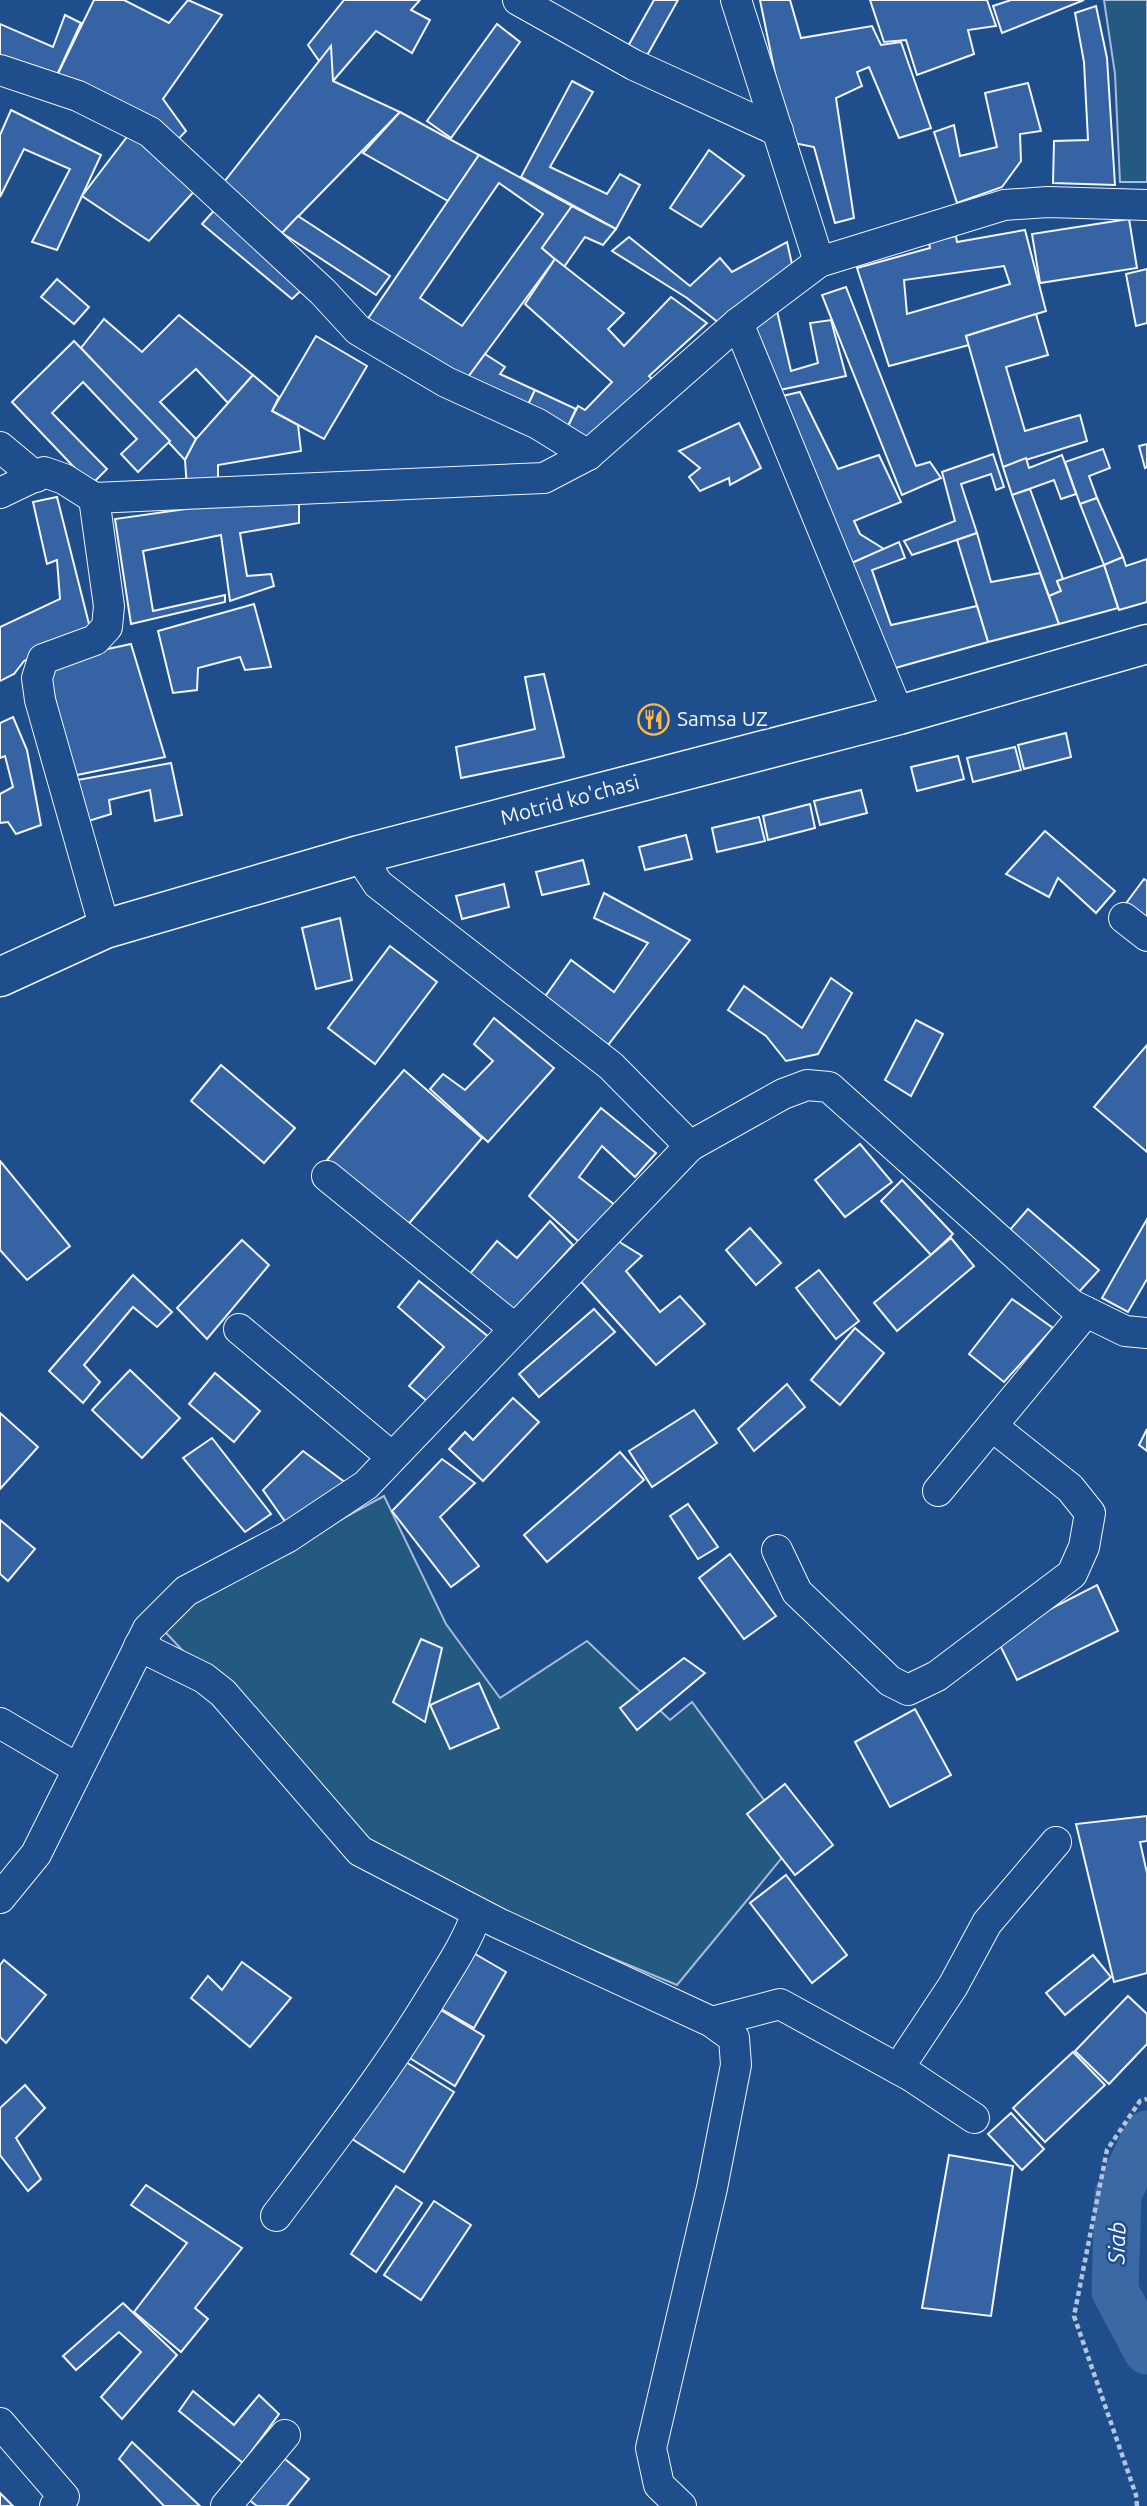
<svg xmlns="http://www.w3.org/2000/svg" width="1147" height="2506" font-family="Ubuntu,sans-serif">
<style>
.green{fill:#245a82;stroke:#a8bbd7;stroke-width:2}
.lines{fill:none;stroke-linecap:round;stroke-linejoin:round}
.river{stroke:#3b69a3;stroke-width:47}
.building{fill:#3563a3;stroke:#f2f6ff;stroke-width:2;fill-rule:evenodd}
.minor-casing{stroke:#f2f6ff;stroke-width:32}
.major-casing{stroke:#f2f6ff;stroke-width:41}
.path{stroke:#b3c4dc;stroke-width:4.5;stroke-dasharray:5 3.5;stroke-linecap:butt}
.minor{stroke:#1f4e8c;stroke-width:30}
.major{stroke:#1f4e8c;stroke-width:38}
.labels{text-anchor:middle;stroke-width:5;stroke-linejoin:round;paint-order:stroke}
.poi-label{font-size:21px;fill:#f2f6ff;stroke:#1f4e8c;text-anchor:start}
.street-label{font-size:21px;fill:#f2f6ff;stroke:#1f4e8c}
.water-label{font-size:23px;font-style:italic;fill:#f2f6ff;stroke:#1f4e8c}
</style>
<rect width="100%" height="100%" fill="#1f4e8c"/>
<g class="green">
<path d="M1104,0h43v182h-27l-5,-108z"/>
<path d="M384,1496l62,128 54,74 87,-57 83,79 22,-18 103,140 -118,143 -222,-92 -98,-55 -202,-217z"/>
</g>
<g class="lines">
<path class="river" d="M1147,2134l-29,60 -3,97 32,60"/>
</g>
<g class="building">
<path d="M94,0h30l45,23 19,-23 34,15 -59,84 23,32 -21,22 -115,-63z"/>
<path d="M344,0h76l-9,10 19,10 -18,33 -36,-22 -43,50 -25,-36z"/>
<path d="M654,0h24l-33,59 -18,-11z"/>
<path d="M760,0h30l11,38 71,-12 9,19 20,-3 30,86 -32,10 -30,-71 -12,5 5,14 -26,12 18,120 -19,5 -21,-76 -25,-5z"/>
<path d="M870,0h117l9,26 -28,4 6,24 -57,21 -11,-35 -22,2z"/>
<path d="M1011,0h73l-82,33 -9,-27z"/>
<path d="M1096,6l11,52 8,127 -62,-2 1,-42 34,-1 -4,-78 -9,-49z"/>
<path d="M65,15l16,8 -31,67 -50,-24v-42l53,23z"/>
<path d="M497,24l23,18 -69,96 -24,-17z"/>
<path d="M331,46l2,35 67,31 -118,121 -58,-51z"/>
<path d="M572,81l21,11 -43,75 57,27 13,-20 20,11 -24,44 -95,-52z"/>
<path d="M1028,83l13,48 -21,3 1,27 -19,26 -45,16 -23,-71 20,-7 6,31 37,-9 -12,-54z"/>
<path d="M11,110l90,45 -44,95 -25,-8 38,-73 -46,-20 -24,48v-62z"/>
<path d="M400,112l79,43 -31,46 -85,-48z"/>
<path d="M130,133l68,54 -49,54 -67,-45z"/>
<path d="M709,150l35,26 -43,51 -31,-19z"/>
<path d="M479,155l93,51 -30,42 13,11 -92,125 -98,-61zM499,183l44,31 -81,112 -42,-28z"/>
<path d="M218,206l88,80 -14,13 -90,-75z"/>
<path d="M572,206l44,23 -13,16 -18,-8 -21,30 -22,-19z"/>
<path d="M298,216l92,60 -14,19 -94,-62z"/>
<path d="M1129,219l8,49 -97,15 -8,-49z"/>
<path d="M1025,230l21,81 -80,25 3,9 -80,21 -32,-98 73,-20 -1,-6 27,-6 1,6zM1004,266l6,18 -103,30 -3,-34z"/>
<path d="M629,237l61,49 30,-28 12,14 55,-30 7,31 -71,53 -36,-28 -75,-47z"/>
<path d="M555,259l69,54 -16,16 16,17 47,-49 36,26 -58,53 6,6 -69,64 -19,-18 11,-22 7,4 27,-28 -87,-78z"/>
<path d="M1147,269v54l-11,3 -10,-52z"/>
<path d="M57,279l32,28 -15,17 -33,-27z"/>
<path d="M846,287l70,179 14,-4 11,16 -39,17 -80,-200z"/>
<path d="M777,311l14,60 27,-8 -8,-40 21,-3 15,56 -71,15 -22,-70z"/>
<path d="M1036,314l12,41 -42,12 19,64 55,-16 7,26 -84,26 -37,-131z"/>
<path d="M179,315l74,60 -25,28 -32,-34 -36,33 36,37 -11,21 -104,-112 23,-29 38,33z"/>
<path d="M316,336l51,30 -43,73 -52,-28z"/>
<path d="M74,341l96,100 -32,31 -17,-18 16,-15 -54,-57 -31,31 55,56 -16,16 -79,-83z"/>
<path d="M485,354l20,13 -5,7 35,16 -9,19 -63,-25z"/>
<path d="M253,375l26,22 -7,14 26,14 3,26 -83,14v18l-31,5 -2,-28 11,-21z"/>
<path d="M535,390l41,19 -9,19 -41,-19z"/>
<path d="M800,392l38,77 41,-14 22,47 -47,19 6,13 24,15 -39,17 -67,-169z"/>
<path d="M739,423l22,45 -31,17 -1,-7 -29,13 -11,-14 11,-9 -21,-17z"/>
<path d="M1147,444v23l-2,1 -6,-22z"/>
<path d="M1103,449l7,19 -21,8 8,22 -17,6 -15,-42z"/>
<path d="M993,454l11,33 -8,3 -5,-16 -30,10 16,49 -65,22 -8,-14 51,-20 -13,-49z"/>
<path d="M1062,455l14,39 -15,5 -7,-19 -42,15 -9,-28 23,-9 3,10z"/>
<path d="M1030,489l33,90 -6,2 4,10 -12,5 -37,-101z"/>
<path d="M299,493v30l-59,10 7,43 24,-2 3,12 -44,15 -9,-66 -78,16 10,60 72,-16v7l-94,22 -16,-105z"/>
<path d="M57,497l33,131 -66,33 -10,13 -14,7v-54l60,-28 -3,-39 -10,4 -14,-62z"/>
<path d="M1097,498l26,59 -19,8 -24,-61z"/>
<path d="M977,533l14,49 49,-9 19,51 -71,18 -31,-102z"/>
<path d="M899,542l6,16 -33,12 19,55 86,-19 11,36 -100,28 -43,-104z"/>
<path d="M1123,557l3,9 21,-7v43l-28,8 -15,-45z"/>
<path d="M1104,565l14,43 -59,16 -10,-28 12,-5 -4,-10z"/>
<path d="M254,604l17,63 -26,3 -5,-13 -42,11 -1,22 -24,3 -15,-62z"/>
<path d="M131,644l34,113 -93,19 -25,-114z"/>
<path d="M544,674l20,83 -103,21 -5,-31 79,-18 -10,-52z"/>
<path d="M13,717l14,33 14,75 -25,9 -8,-12 -8,1v-29l13,-7 -8,-31 -5,2v-35z"/>
<path d="M1066,733l5,24 -47,12 -6,-24z"/>
<path d="M1015,747l6,23 -48,12 -6,-24z"/>
<path d="M958,756l6,23 -47,12 -6,-24z"/>
<path d="M171,763l11,52 -27,6 -5,-31 -41,10 2,14 -29,9 -10,-42z"/>
<path d="M861,790l6,23 -47,12 -6,-24z"/>
<path d="M810,804l5,24 -47,12 -5,-24z"/>
<path d="M759,817l6,24 -48,11 -5,-24z"/>
<path d="M1045,831l70,60 -19,22 -38,-35 -9,19 -43,-23z"/>
<path d="M686,835l6,24 -47,11 -6,-23z"/>
<path d="M583,860l6,24 -47,11 -6,-23z"/>
<path d="M1144,879l3,2v42l-23,-17z"/>
<path d="M504,884l5,23 -47,12 -6,-23z"/>
<path d="M604,893l86,47 -82,105 -64,-47 27,-38 43,32 34,-49 -54,-25z"/>
<path d="M340,918l12,62 -36,9 -14,-61z"/>
<path d="M390,946l47,36 -62,82 -47,-36z"/>
<path d="M831,978l21,15 -34,61 -32,7 -20,-25 -38,-26 16,-24 58,42z"/>
<path d="M494,1018l60,50 -66,74 -58,-53 13,-15 22,16 28,-29 -19,-17z"/>
<path d="M916,1020l27,14 -32,62 -26,-16z"/>
<path d="M1147,1045v107l-53,-45z"/>
<path d="M221,1065l74,63 -31,35 -73,-62z"/>
<path d="M404,1070l78,68 -76,89 -79,-67z"/>
<path d="M601,1108l55,45 -21,24 -33,-31 -23,31 36,28 -36,37 -50,-46z"/>
<path d="M860,1144l32,38 -47,35 -30,-37z"/>
<path d="M0,1161l70,85 -43,34 -27,-30z"/>
<path d="M902,1180l51,54 -22,21 -50,-54z"/>
<path d="M1028,1209l71,61 -22,24 -68,-63z"/>
<path d="M1147,1219v60l-19,33 -26,-14z"/>
<path d="M550,1221l23,24 -63,69 -41,-39 28,-34 20,17z"/>
<path d="M750,1228l31,35 -25,22 -30,-35z"/>
<path d="M613,1238l29,18 -16,15 34,41 20,-16 25,28 -49,41 -80,-89z"/>
<path d="M951,1238l23,28 -77,65 -23,-28z"/>
<path d="M242,1240l27,25 -62,74 -30,-31z"/>
<path d="M819,1270l40,51 -23,18 -40,-51z"/>
<path d="M133,1275l39,37 -15,15 -24,-20 -49,58 16,17 -17,21 -34,-32z"/>
<path d="M419,1281l71,57 -57,68 -24,-20 35,-39 -46,-40z"/>
<path d="M1012,1299l41,29 -49,54 -35,-28z"/>
<path d="M594,1309l21,23 -76,65 -20,-23z"/>
<path d="M855,1328l29,25 -44,52 -29,-25z"/>
<path d="M130,1370l50,48 -38,40 -50,-48z"/>
<path d="M215,1373l45,38 -26,31 -45,-38z"/>
<path d="M787,1384l18,23 -51,44 -16,-22z"/>
<path d="M513,1398l26,24 -56,59 -34,-32 16,-17 8,8z"/>
<path d="M694,1410l23,33 -65,44 -23,-36z"/>
<path d="M0,1413l38,34 -38,42z"/>
<path d="M1147,1429v22l-8,-6z"/>
<path d="M212,1438l59,76 -26,18 -62,-74z"/>
<path d="M303,1451l51,38 -63,41 -28,-40z"/>
<path d="M620,1452l24,28 -97,82 -23,-27z"/>
<path d="M442,1459l33,24 -35,34 39,49 -28,21 -59,-76z"/>
<path d="M688,1504l30,43 -20,12 -28,-43z"/>
<path d="M0,1520l35,29 -27,32 -8,-7z"/>
<path d="M730,1554l46,62 -32,23 -45,-61z"/>
<path d="M1097,1585l21,46 -101,49 -21,-43z"/>
<path d="M421,1639l21,9 -17,74 -32,-20z"/>
<path d="M684,1658l21,15 -68,57 -17,-22z"/>
<path d="M479,1683l20,45 -49,21 -20,-44z"/>
<path d="M915,1709l36,66 -61,32 -35,-65z"/>
<path d="M785,1784l48,61 -38,30 -48,-61z"/>
<path d="M1147,1816v25l-7,1 7,31v100l-33,9 -38,-158z"/>
<path d="M786,1875l61,80 -35,28 -62,-80z"/>
<path d="M470,1951l36,21 -32,56 -36,-21z"/>
<path d="M1093,1955l18,22 -46,38 -19,-22z"/>
<path d="M4,1960l42,35 -40,48 -6,-6v-72z"/>
<path d="M242,1962l49,36 -41,49 -59,-49 17,-22 14,14z"/>
<path d="M1128,1996l19,18v30l-38,40 -34,-33z"/>
<path d="M434,2006l50,30 -29,50 -47,-29z"/>
<path d="M1073,2052l32,33 -60,57 -32,-34z"/>
<path d="M401,2059l53,33 -50,80 -52,-33z"/>
<path d="M25,2085l20,23 -29,30 25,41 -13,12 -28,-36v-47z"/>
<path d="M1011,2113l33,36 -22,21 -34,-36z"/>
<path d="M949,2155l64,11 -22,150 -69,-8z"/>
<path d="M146,2185l96,63 -47,60 13,11 -27,33 -47,-40 53,-69 -56,-38z"/>
<path d="M396,2186l26,17 -46,69 -25,-18z"/>
<path d="M434,2201l37,24 -50,75 -37,-25z"/>
<path d="M123,2303l54,52 -55,64 -21,-22 40,-45 -22,-20 -43,38 -13,-14z"/>
<path d="M193,2391l41,34 25,-30 20,19 -36,49 -64,-52z"/>
<path d="M132,2442l68,64h-36l-45,-47z"/>
<path d="M279,2454l30,25 -22,27h-30l-13,-10z"/>
<path d="M0,2493l13,13h-13z"/>
</g>
<g class="lines">
<defs>
<g id="minor">
<path d="M518,0l116,65 144,66"/>
<path d="M736,0l83,262"/>
<path d="M0,70l78,26 72,36 173,160 35,38 88,52 92,42 50,31"/>
<path d="M738,323l161,392"/>
<path d="M0,447l36,30"/>
<path d="M0,493l44,-21 20,7 30,19 450,-20 44,-23 150,-132 81,-61 185,-57 44,-3 99,3"/>
<path d="M94,498l15,108 -2,21 -12,13 -52,19 -6,19 3,22 65,229"/>
<path d="M359,855l19,29 233,182 79,80 93,-52 24,-9 22,2 243,218 53,26 22,2"/>
<path d="M1124,918l23,18"/>
<path d="M327,1176l187,152"/>
<path d="M239,1329l153,128"/>
<path d="M938,1491l148,-179"/>
<path d="M777,1550l20,42 93,89 18,9 29,-14 135,-102 12,-27 6,-34 -20,-25 -78,-62"/>
<path d="M139,1646l65,32 19,15 137,158 138,72 214,99 22,16 2,27 -24,123 -61,260 8,37 22,21"/>
<path d="M0,1723l78,46"/>
<path d="M0,1898l36,-44 112,-225 38,-38 102,-54 78,-52 324,-339"/>
<path d="M712,2022l68,-18 131,72 63,42"/>
<path d="M898,2069l55,-83 34,-63 69,-81"/>
<path d="M276,2216c55,-73 111,-145 158,-223 16,-26 33,-51 43,-80"/>
<path d="M0,2423l64,74 -9,9"/>
<path d="M226,2506l59,-71"/>
</g>
<path id="major" d="M0,977l105,-48 254,-74 540,-140 248,-71"/>
</defs>
<use href="#minor" class="minor-casing"/>
<use href="#major" class="major-casing"/>
<path class="path" d="M1137,2506l-1,-11 -62,-179 33,-166 33,-49 7,-2"/>
<use href="#minor" class="minor"/>
<use href="#major" class="major"/>
</g>
<defs>
<symbol id="restaurant-ring" viewBox="-11 -11 22 22"><circle r="9.5" fill="#1f4e8c" stroke="#ffb74d" stroke-width="1.5"/><path d="M-5-6h1v4h1v-4h1v4h1v-4h1v5L-1.5 .5V6h-2V.5L-5-1ZM5-6V6H3V1.5H1.5Q1.5-4 5-6Z" fill="#ffb74d"/></symbol>
</defs>
<g fill-rule="evenodd">
<use href="#restaurant-ring" x="636" y="702" width="35" height="35"/>
</g>
<g class="labels">
<g class="poi-label">
<text x="677" y="726">Samsa UZ</text>
</g>
<g class="street-label">
<text transform="translate(570 800) rotate(-15)" y="7">Motrid ko'chasi</text>
</g>
<g class="water-label">
<text transform="translate(1117 2243) rotate(-88)" y="8">Siab</text>
</g>
</g>
</svg>
